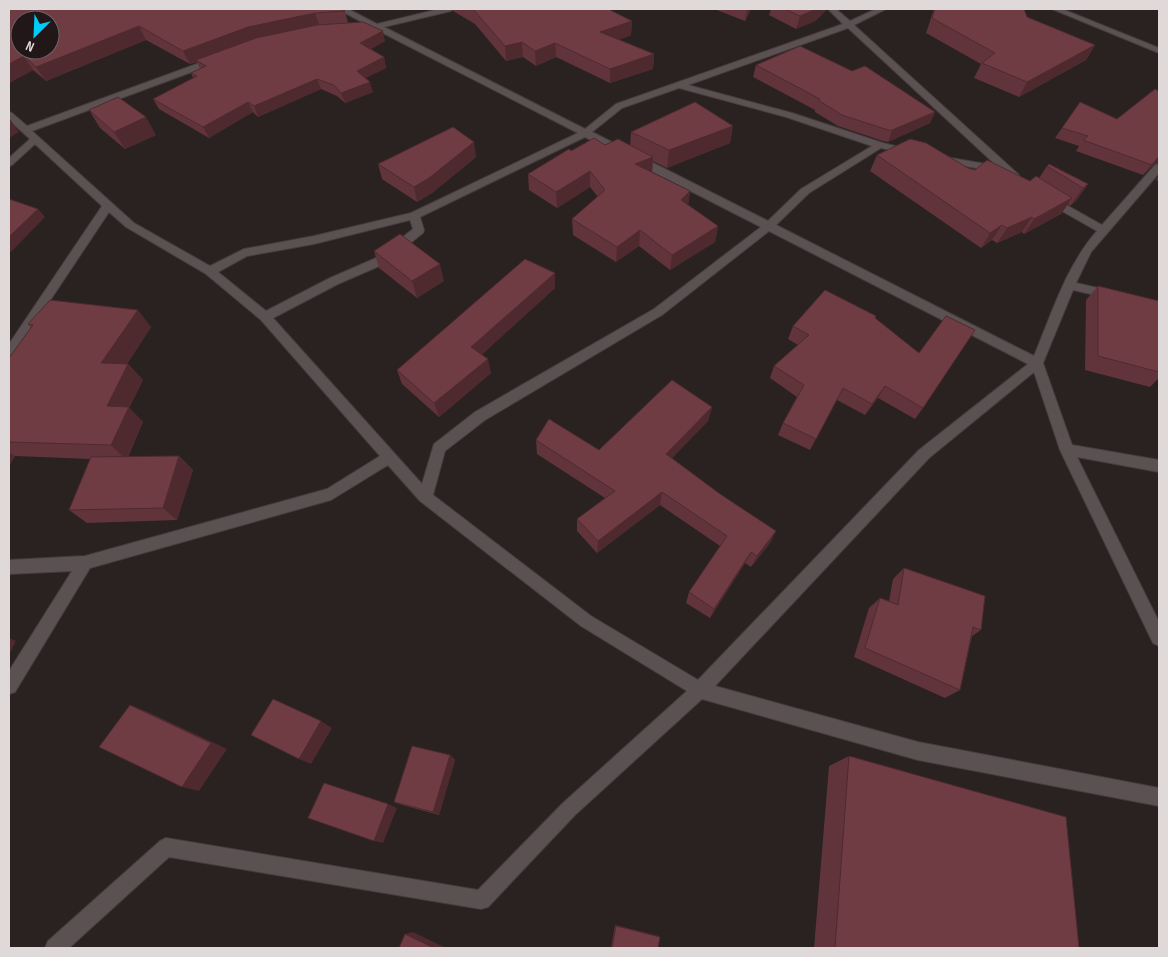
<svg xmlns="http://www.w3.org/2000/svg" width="1168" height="957" font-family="'Sofia Sans Condensed',sans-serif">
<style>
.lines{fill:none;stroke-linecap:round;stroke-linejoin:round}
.minor-casing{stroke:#443c3d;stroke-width:2}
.minor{fill:#5c5152;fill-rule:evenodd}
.wall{fill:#60343a}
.shaded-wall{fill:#4e2a2f}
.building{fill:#703c43;stroke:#4e2a2f;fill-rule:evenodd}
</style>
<rect width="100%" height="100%" fill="#2a2121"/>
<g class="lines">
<defs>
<g id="minor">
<path d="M338,9h10l29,15 62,-15h13l-1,2 -67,16 201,102 31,-25 227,-80 -15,-15h8l14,12 26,-12h10l-32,16 165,150v4h-8l-9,-9 -4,2 -61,-11 -2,-2 5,-3 57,10 -149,-138 -160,57 104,28 91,30 29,7v4l-3,1 -28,-7 -72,45 -33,32 258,131c18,-43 32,-90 63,-125l-51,-29 -1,-2 1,-2h8l48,27 53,-60 4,-1v9l-68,79 -15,31 40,9 2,3 -2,3 -4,1 -39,-9 -30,73 29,82 87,15v12l-82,-15 82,165v24l-6,-3 -93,-193 -26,-78 -105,86 -214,228 203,56 241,46v18l-241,-46 -216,-61 -127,116 -87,92 -7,2 -312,-52 -100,91h-24l3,-7 112,-100 6,-3 312,52 85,-87 124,-112 -106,-65 -161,-125 -32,-36 -57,35 -241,68 -75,124 -6,2v-23l63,-100 -63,3v-14l76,-4 242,-67 53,-33 -119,-136 -55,-46 -80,-47 -17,-15 -96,144 -4,2v-14l93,-138 -67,-62 -23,21 -3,1v-8l21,-19 -21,-19v-8l3,1 15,13 186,-68h6v4l-187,69 102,92 76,43 34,-17 70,-13 97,-23 167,-80 -203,-104h-5l-1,-3zM679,88l107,29 86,29 -71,43 -33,32 -176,-89 30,-24zM585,137l176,90 -107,82 -179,103 -41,32 -12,40 -149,-166 65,-34 46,-20 39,-31 1,-3 -4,-13zM410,220l3,9 -37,29 -46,20 -64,33 -48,-39 29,-16 67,-12zM769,231l259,133 -109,86 -221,230 -107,-64 -158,-121 12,-44 40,-31 177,-105z"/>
<path d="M1052,9h10l97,39v5z"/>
</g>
</defs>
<use href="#minor" class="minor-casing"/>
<use href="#minor" class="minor"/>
</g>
<g class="wall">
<path d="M9,9l336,2 3,12 37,18 -14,8 13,8 2,11 -21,10 8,14 -28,11 -8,-7 -16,-7 -63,28 -5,-5 -44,26 -50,-29 -6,-10 40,-21 -2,-5 9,-4 -3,-7 -7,2 -44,-24 -100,41 -13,-11 -24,13z"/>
<path d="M453,9h155l24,12 -1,14 -12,5 35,14 -1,15 -43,14 -54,-26 -20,9 -13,-9 -17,4 -31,-37 -22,-13z"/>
<path d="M714,9h37l-6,12z"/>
<path d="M771,9h56l-12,12 -19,8 -27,-14z"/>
<path d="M934,9h90l3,8 68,28 -9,15 -67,37 -45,-19 7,-14 -55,-31z"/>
<path d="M756,65l179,47 -5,11 -42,19 -5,-1 -45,-15 -23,-14v-2l-62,-33z"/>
<path d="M1159,91v72l-5,1 -11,11 -67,-24 3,-5 -24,-8 7,-10 55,-9z"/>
<path d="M89,110l67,25 -31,14 -25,-21z"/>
<path d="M733,126l-3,17 -63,25 -14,-7 -1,11 38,19 -2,14 30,21 -3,16 -45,28 -31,-24 -23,16 -43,-27 -1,-16 26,-22 -8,-10 -33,21 -28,-18 -1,-16 43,-23 34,-6 25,1 1,-14z"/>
<path d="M877,155l153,26 9,-3 8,-12 41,18 -12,17 -6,5 -2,-2 -7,10 -37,20 -2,-2 -25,11 -5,-3 -11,8 -111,-77z"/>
<path d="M476,157l-44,36 -15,9 -35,-23 -4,-15z"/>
<path d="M1159,175v6l-3,-1z"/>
<path d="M374,251l70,30 -27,17 -38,-30z"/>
<path d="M555,273v15l-73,66 9,19 -52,44 -37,-33 -5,-14z"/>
<path d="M1098,286l61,15v77l-9,9 -65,-17 1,-70z"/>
<path d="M876,316l-1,2 48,90 -8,11 -37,-21 -13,17 -28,-15 -27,50 -32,-15 5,-12 14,-26 -27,-19 4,-12 24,-21 -10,-6 5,-13z"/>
<path d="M28,324l123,3 -24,37h1l15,16 -14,28 14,14 -15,35 51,-1 14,14 -16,50 -90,3 -18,-13 21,-51 -75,-3 -6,10v-108l22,-30z"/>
<path d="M712,407l-4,14 -36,37 48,36 56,37 -6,12 -19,24 -6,-4 -35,55 -24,-15 3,-11 31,-46 -60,-41 -63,48 -20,-22v-12l28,-21 -68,-44 -1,-14 63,10z"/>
<path d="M904,568l77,62 -9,6 -12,54 -15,8 -91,-41 15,-49 11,-10 9,3 4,-22z"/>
<path d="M450,755l5,5 -16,55 -37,-10 -8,-3z"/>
<path d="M849,756l230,192h-265l15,-182z"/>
<path d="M615,925l43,11v12h-47z"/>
</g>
<g class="shaded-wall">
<path d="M747,9h4l-6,12z"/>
<path d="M816,9h11l-12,12 -19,8 4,-13z"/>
<path d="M315,13l5,14 -124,33 1,2 -7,2 -7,-13 65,-24z"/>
<path d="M632,21l-1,14 -31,12v-15z"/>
<path d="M139,26l7,14 -100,41 -10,-14z"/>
<path d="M383,31l2,10 -22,13 -3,-11z"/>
<path d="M522,42l1,15 -17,4 -1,-15z"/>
<path d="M555,43l1,14 -20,9 -1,-15z"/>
<path d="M1095,45l-9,15 -67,37 8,-15z"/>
<path d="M654,54l-1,15 -43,14v-14z"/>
<path d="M24,56l9,14 -24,13v-19z"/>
<path d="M384,57l2,11 -26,13 -3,-10z"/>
<path d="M317,79l4,10 -63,28 -4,-11z"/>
<path d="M370,82l3,10 -28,11 -4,-10z"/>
<path d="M248,102l5,10 -44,26 -6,-11z"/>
<path d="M935,112l-5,11 -42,19 4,-12z"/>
<path d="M146,117l10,18 -31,14 -11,-17z"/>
<path d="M9,118l10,14 -10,6z"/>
<path d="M733,126l-3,17 -63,25 2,-18z"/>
<path d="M474,142l2,15 -44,36 -15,9 -3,-15z"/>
<path d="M1159,156v7l-5,1 -11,11z"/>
<path d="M653,157l-1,16 -17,-9z"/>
<path d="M590,171v16l-33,21 -1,-16z"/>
<path d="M1088,184l-12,17 -6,5 13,-18z"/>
<path d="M690,191l-2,16 -7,-7z"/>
<path d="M1072,198l-11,16 -37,20 10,-15z"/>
<path d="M38,209l7,8 -34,35 -2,-3v-12z"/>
<path d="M1032,217l-10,15 -25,11 10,-15z"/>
<path d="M1002,225l-10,15 -11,8 9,-15z"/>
<path d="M718,226l-3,16 -45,28 2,-15z"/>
<path d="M640,230l-1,16 -23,16 1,-15z"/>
<path d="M440,264l4,17 -27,17 -5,-17z"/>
<path d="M555,273v15l-81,74 -3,-15z"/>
<path d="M138,310l13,17 -35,53 -15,-17z"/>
<path d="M488,359l3,14 -52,44 -5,-14z"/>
<path d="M128,364l15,16 -14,28 14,14 -17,38 -15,-15 -4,-39z"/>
<path d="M885,386l-7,12 -13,17 7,-11z"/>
<path d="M712,407l-4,14 -45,46 3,-13z"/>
<path d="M9,452l6,4 -6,10z"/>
<path d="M179,456l14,14 -16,50 -14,-12z"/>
<path d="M662,492l-2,13 -63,48 1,-12z"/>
<path d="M776,531l-6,12 -19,24 6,-11z"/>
<path d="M751,552l-6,11 -35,55 4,-9z"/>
<path d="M9,638l7,3 -7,14z"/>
<path d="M130,705l18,7 79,37 -28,42 -17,-4z"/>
<path d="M321,721l11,7 -21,36 -12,-5z"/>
<path d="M450,755l5,5 -16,55 -6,-3z"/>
<path d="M388,804l9,4 -14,35 -9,-2z"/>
<path d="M615,925l43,11 2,1 -44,-11z"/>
<path d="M413,932l33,16h-12l-29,-14z"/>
</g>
<g class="building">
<path d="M9,9h331l5,2 -30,2 -67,14 -65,24 -44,-25 -103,41 -12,-11 -15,8zM20,20h30v30h-30z"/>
<path d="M473,9h135l24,12 -32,11 54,22 -44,15 -55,-26 -20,8 -13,-9 -17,4z"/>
<path d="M785,9h31l-16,7z"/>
<path d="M935,9h89l3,8 68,28 -68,37 -45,-19 13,-10 -63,-35z"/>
<path d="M363,22l20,9 -23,12 24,14 -27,14 13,11 -29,11 -7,-8 -17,-6 -63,27 -6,-4 -45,25 -50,-28 44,-23 -6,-3 15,-7 -10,-6 60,-22 61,-13z"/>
<path d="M800,46l52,25 13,-5 70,46 -43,18h-4l-46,-15 -24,-15 2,-1 -64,-34z"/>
<path d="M1155,89l4,2v65l-7,9 -69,-25 5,-4 -26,-8 18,-26 37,17z"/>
<path d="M118,97l28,20 -32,15 -25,-22z"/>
<path d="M695,102l38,24 -64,24 -38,-18z"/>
<path d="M453,127l21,15 -45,36 -15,9 -36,-23z"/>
<path d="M594,138l11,7 13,-6 35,18 -18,7 55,27 -9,9 37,26 -46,29 -32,-25 -23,17 -45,-28 33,-29 -15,-19 -34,21 -28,-18 41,-25 2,2z"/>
<path d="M910,139l16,4 42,25 7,2 12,-10 43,21 6,-5 36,22 -38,21 -2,-2 -25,11 -5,-3 -12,8 -113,-78z"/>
<path d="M1049,164l39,20 -5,4 -36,-22z"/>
<path d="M9,199l29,10 -29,28z"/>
<path d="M400,234l40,30 -28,17 -38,-30z"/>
<path d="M525,259l30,14 -84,74 17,12 -54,44 -37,-33z"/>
<path d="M1098,286l61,15v71l-61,-16z"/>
<path d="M825,290l51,26 -1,2 44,35 27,-37 29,14 -52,78 -38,-22 -13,18 -29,-16 -27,51 -33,-16 21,-38 -30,-19 35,-31 -16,-9z"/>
<path d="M50,300l88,10 -37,53 27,1 -21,42 22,1 -18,38 -102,-3v-84l24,-33 -5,-1z"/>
<path d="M672,380l40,27 -46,47 54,40 56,37 -19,25 -6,-4 -37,57 -25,-17 38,-56 -65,-44 -64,49 -21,-22 38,-28 -79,-51 13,-21 50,31z"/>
<path d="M179,456l-16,52 -94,2 22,-53z"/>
<path d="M904,568l81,28 -4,34 -8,-3 -13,63 -95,-42 15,-50 18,7z"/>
<path d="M273,699l48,22 -22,38 -48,-24z"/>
<path d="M130,705l81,38 -29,44 -83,-40z"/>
<path d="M412,746l38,9 -17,57 -39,-10z"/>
<path d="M849,756l217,61 13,131h-244z"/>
<path d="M324,783l64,21 -14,37 -66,-23z"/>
<path d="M616,926l44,11 -2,11h-46z"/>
<path d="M405,934l29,14h-35z"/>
</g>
<rect width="1168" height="957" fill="none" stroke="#e0d9da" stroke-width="20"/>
<g transform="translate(35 35) rotate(204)"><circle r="24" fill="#211718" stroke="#6d6566"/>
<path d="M0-4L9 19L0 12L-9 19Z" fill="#01cbf9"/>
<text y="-8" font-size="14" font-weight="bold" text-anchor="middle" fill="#e0d9da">N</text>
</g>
</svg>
